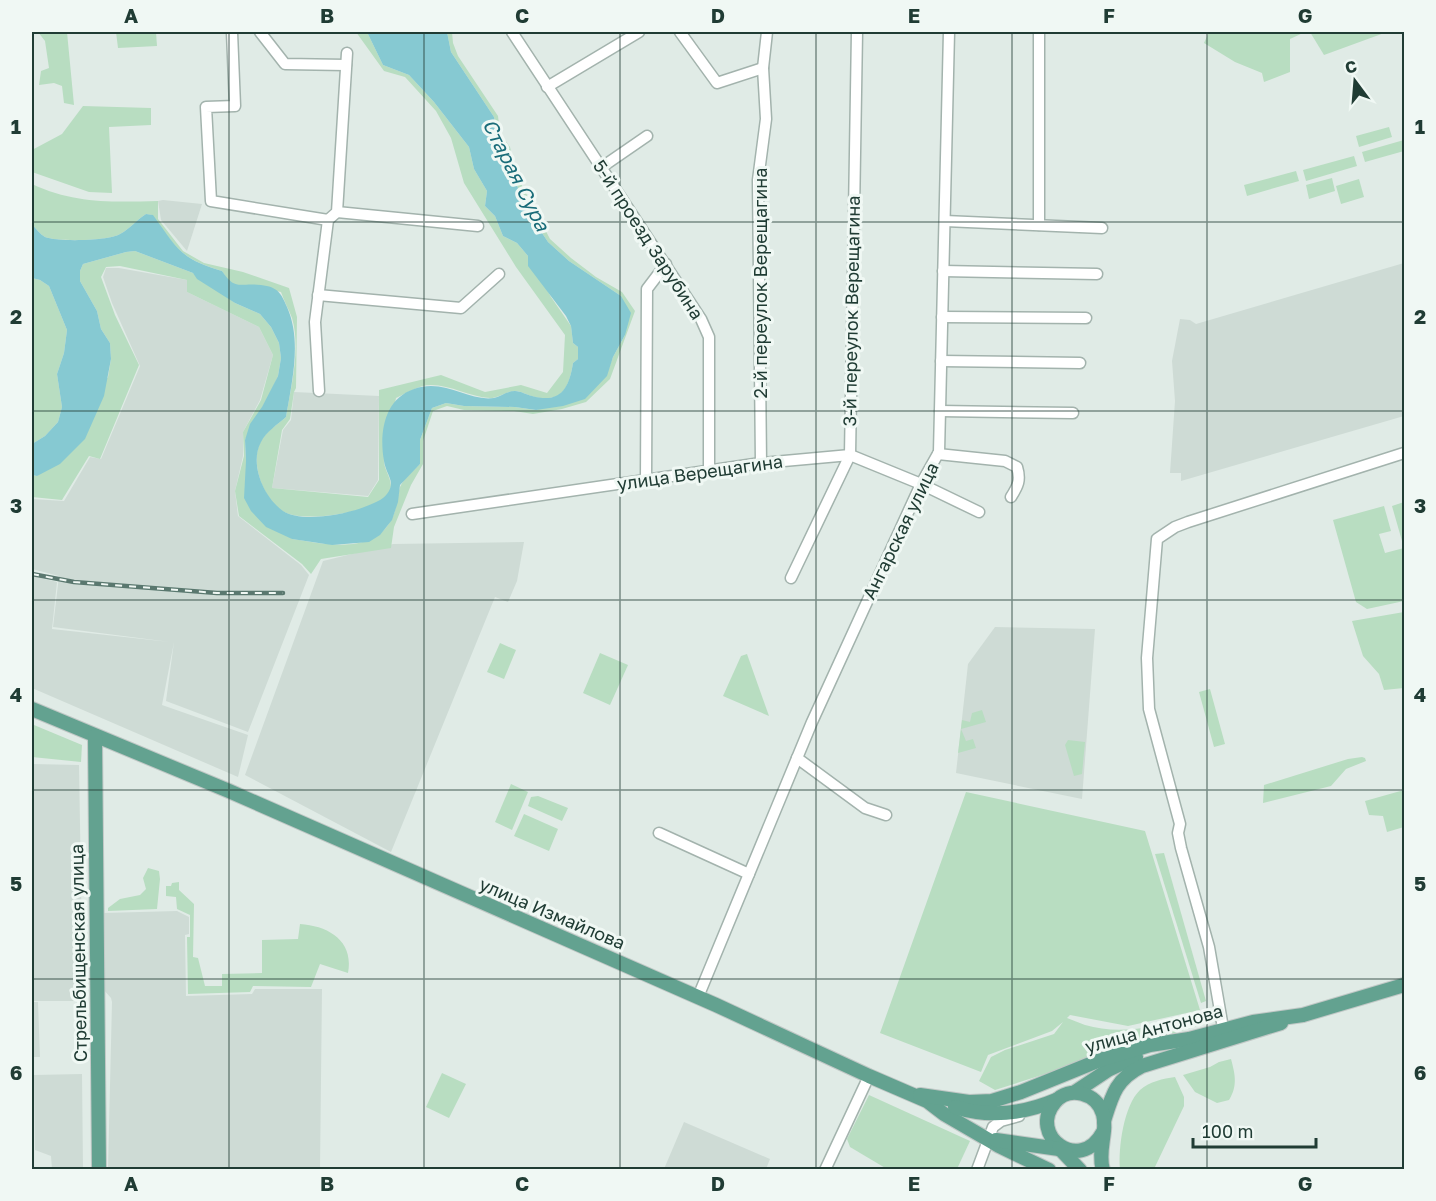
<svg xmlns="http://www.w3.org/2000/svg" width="1436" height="1201" font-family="'Golos Text',sans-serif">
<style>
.built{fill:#cedbd5}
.green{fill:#b8ddc1}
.water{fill:#86c9d2}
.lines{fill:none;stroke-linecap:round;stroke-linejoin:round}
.minor-casing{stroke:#a3b3ad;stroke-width:13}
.major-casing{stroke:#c1c8c6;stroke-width:16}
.minor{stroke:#fff;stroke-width:10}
.major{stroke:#63a290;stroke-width:14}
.rail-casing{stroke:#5a786f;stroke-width:4.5}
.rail{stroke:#f0f8f4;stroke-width:2;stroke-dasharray:7;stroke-linecap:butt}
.grid{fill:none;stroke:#203c34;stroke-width:1.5;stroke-opacity:0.55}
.labels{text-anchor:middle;stroke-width:6;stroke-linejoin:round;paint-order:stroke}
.street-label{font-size:18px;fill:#203c34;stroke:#f0f8f4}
.water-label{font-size:20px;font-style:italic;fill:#196c79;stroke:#f0f8f4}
.neatline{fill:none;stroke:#203c34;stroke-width:2}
.grid-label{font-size:20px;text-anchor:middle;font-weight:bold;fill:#203c34}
</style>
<rect width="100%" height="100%" fill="#e0ebe6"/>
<g class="built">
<path d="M163,200l39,4 -15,47 -26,-31 -3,-19z"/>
<path d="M1404,263v153l-223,65v-8h-11l5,-72 -3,-40 8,-42 10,1 6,4z"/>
<path d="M106,268h13l68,12v12l72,35 14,28 -13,45 -17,32v24l-8,35 3,25 63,49 8,10 -61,157 -82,-31 8,-59 -12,63 86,30 -10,42 -206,-89v-112l25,6 -5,47 118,13 -117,-15 6,-51 -27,-7v-70l32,2 26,-44 11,2 39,-93 -28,-63 -9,-26z"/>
<path d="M294,392l85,4 -1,84 -10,16 -96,-8 11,-58 8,-10z"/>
<path d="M524,542l-7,39 -9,21 -13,-5 -104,255 -146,-77 78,-214 70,-17z"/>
<path d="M995,627l100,2 -13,170 -126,-26 12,-109z"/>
<path d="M32,764l47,1 4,236h-51z"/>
<path d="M177,911l12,6v17l-4,1 1,61 66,-2 3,-5h67l-2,180h-212l4,-167 -1,-4 -8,-9v-76z"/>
<path d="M32,1002h6l2,55h-8z"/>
<path d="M82,1074l1,95h-31l-1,-13 -16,-6 -1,-75z"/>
<path d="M684,1122l86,37 -4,10h-102z"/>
</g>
<g class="green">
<path d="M38,32h29l7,73 -10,-2 -2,-17 -8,-3 -15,2 2,-14 8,-3 -4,-27z"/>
<path d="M116,32h40l1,14 -39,2z"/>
<path d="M356,32h11l16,33 26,10 25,27 35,45 5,22 13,22 -2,15 10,10 8,20 14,7 11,13 23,41 20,29 2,17 5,4v12l-5,4c-4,24 -10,40 -38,34 -6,-1 -12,-5 -18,-6 -10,-1 -17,7 -27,7 -20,-1 -39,-13 -59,-13 -12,0 -24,8 -35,13 -3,15 -13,51 -12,64 1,10 11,21 5,31 -13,20 -85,30 -105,19 -20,-11 -34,-48 -24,-69 5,-11 18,-19 26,-26 5,-31 15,-68 6,-99 -3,-8 -8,-17 -11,-26l-31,-7 -10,2 -11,-5 -7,-11c-41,-12 -46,-23 -70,-56l-6,-1c-10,6 -16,15 -26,20 -11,7 -63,8 -75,3 -5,-3 -9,-8 -13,-13v-40c43,20 79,18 126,17v18l25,32 21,12 39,9 46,16 8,29 -1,71 -2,4 -4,27 -8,11 -10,58 96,9 11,-17v-90l62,-15 44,17 36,-7 26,8 16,-21 2,-37 -49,-68 -52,-84 -13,-45 -15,-27 -31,-34 -21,-6z"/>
<path d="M447,32h5l1,11 5,13 40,60 2,17 10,14 6,27 34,65 21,19 25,19 26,15 13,19 -25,68 -24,23 -24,7 -29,5 -19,-3 -50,-1 -17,-4 -14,5 -10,30v23l-12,21 -17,42 -3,21 -70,11 -10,15 -9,-10 -63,-48 -4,-25 9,-35 -1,-24 18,-32 12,-45 -14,-28 -72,-35v-12l-67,-14 -14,1 -5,10 14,38 24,50 -39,94 -11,-3 -27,44 -30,-3v-22l5,1 71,-99 3,-18 -1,-16 -9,-14 -4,-18 -17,-30v-10l3,-7 43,-12 9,-1 58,22 42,30 25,11 11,13 8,16 2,15 -3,18 -6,13 -27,51 1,21 46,78c34,5 84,17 101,-23 4,-9 5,-26 8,-31 4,-8 13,-15 19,-21v-24l12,-32 14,-5 18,3 51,1 21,3 70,-34 7,-19 12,-22 -4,-39 -52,-35 -21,-19 -16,-24 -21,-45 -4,-25 -10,-14 -3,-17 -43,-65z"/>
<path d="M1209,32h96l-15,7v33l-26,10 -2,-9 -27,-11 -31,-19z"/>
<path d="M1310,32h77l-63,23z"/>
<path d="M83,106l68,2v17l-42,2 3,66 -23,-1 -57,-20v-22l30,-16z"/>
<path d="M1389,127l3,10 -33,10 -3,-11z"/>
<path d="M1404,140v11l-39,11 -3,-10z"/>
<path d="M1354,156l3,10 -51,15 -3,-11z"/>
<path d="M1296,171l3,10 -52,15 -3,-11z"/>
<path d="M1332,178l3,13 -26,8 -3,-14z"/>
<path d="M1359,179l5,18 -23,7 -5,-18z"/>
<path d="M32,278l8,2 9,6 18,44 -3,23 -7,21 5,33 -4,15 -13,14 -13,8z"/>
<path d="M1404,502v99l-37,8 -11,-7 -23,-82 51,-14 7,25 -12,3 6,19 19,-5 -12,-42z"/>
<path d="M1404,612v76l-20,2 -5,-16 -16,-18 -11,-35z"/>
<path d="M500,643l16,7 -12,29 -17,-7z"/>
<path d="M600,653l28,12 -18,40 -27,-12z"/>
<path d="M747,654l22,62 -46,-20 18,-40z"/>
<path d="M1210,689l15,55 -11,3 -15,-55z"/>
<path d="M982,710l4,12 -25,7 5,12 7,-2 3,9 -18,5 4,-33 8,2 2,-9z"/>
<path d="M34,725l48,20 -1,17 -49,-5z"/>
<path d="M1068,740l17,2 -3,32 -8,2 -9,-31z"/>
<path d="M1362,757l3,1 1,3 -20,8 -15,17 -68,17 1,-18 84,-26z"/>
<path d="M511,784l17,8 -16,38 -17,-8z"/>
<path d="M1404,790v37l-17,5 -4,-16 -14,-1 -4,-14z"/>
<path d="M966,792l179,39 55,179 -72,16 -58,-11 -3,3c6,2 12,5 18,7 40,12 86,-1 123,-16l4,12 -217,69 -16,-9 12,-24 14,-7 49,-16 9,-12 -11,9 -64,24 -7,17 -101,-39z"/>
<path d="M538,796l30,12 -6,13 -34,-15 3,-9z"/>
<path d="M524,814l34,15 -9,22 -35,-15z"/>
<path d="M1164,853l42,148 -5,2 -46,-149z"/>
<path d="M148,868l11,3 1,8 -3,30 -49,2v-3l12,-9 20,-4 6,-6 -3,-11z"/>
<path d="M179,882v8l15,14 -1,53 5,1 7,28h17v-12l40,-1v-33l36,-1 2,-15c29,2 54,17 48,49l-28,-9 -9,23 -58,-1 -3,6 -62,2 -1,-57h3v-22l-13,-6 -1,-12 -10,-1v-10h5l1,-3z"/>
<path d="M1231,1059c4,15 7,27 -2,41l-12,3 -22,-11 -12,-17 27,-8 9,-5z"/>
<path d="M442,1073l24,11 -17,34 -23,-11z"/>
<path d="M1175,1077l9,20v9l-30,63h-34c-2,-21 4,-64 20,-79 10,-9 23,-11 35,-13z"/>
<path d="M869,1095l101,46 -13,28h-70l-37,-22 -3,-8z"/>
</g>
<path class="water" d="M367,32h80l4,20 43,65 3,17 10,14 4,25 21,45 16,24 21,19 52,35 10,17 -6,22 -12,22 -6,19 -22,23 -22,7 -27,4 -21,-3 -51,-1 -18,-3 -14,5 -12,32v24l-20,21 -2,17 -6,18 -12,15 -11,7 -37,3 -40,-6 -26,-12 -15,-16 -7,-13 2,-37 -1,-21 5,-16 12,-17 16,-31 3,-18 -2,-15 -8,-16 -11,-13 -25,-11 -38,-24 -4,-6 -58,-22 -9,1 -43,12 -3,7v10l17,30 4,18 9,14 1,16 -7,37 -19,43 -25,25 -23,12 -5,-1v-31l13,-8 13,-14 4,-15 -5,-33 7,-21 3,-23 -18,-44 -9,-6 -8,-2v-54c4,5 8,10 13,13 12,5 64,4 75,-3 10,-5 16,-14 26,-20l7,1c24,33 27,44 69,56 14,21 18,11 39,14 17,2 20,8 26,22 15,34 5,74 -1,110 -8,7 -20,15 -25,25 -12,22 3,56 22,69 21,14 80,1 100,-13 5,-4 8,-9 8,-15 -1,-7 -6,-14 -7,-22 -5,-28 0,-62 30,-72 31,-11 55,13 80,9 7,-2 13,-7 21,-7 6,0 12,4 17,5 29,8 37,-8 41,-33l5,-4v-12l-5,-4 -2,-17 -5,-10 -38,-50v-10l-11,-13 -14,-7 -8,-20 -10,-10 2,-15 -13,-22 -5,-22 -35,-45 -25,-27 -26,-10z"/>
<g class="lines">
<defs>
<g id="minor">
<path d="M232,32l3,74 -29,1 5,94 117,19"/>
<path d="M260,32l25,32 61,1"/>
<path d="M512,32l189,287 8,18v134"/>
<path d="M680,32l37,51 46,-15"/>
<path d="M1039,32v193"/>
<path d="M547,87l92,-55"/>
<path d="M602,167l45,-31"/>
<path d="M337,212l141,14"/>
<path d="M945,221l157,7"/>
<path d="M943,271l154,3"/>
<path d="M318,295l143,13 38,-34"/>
<path d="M942,317l144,1"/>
<path d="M941,361l139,2"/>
<path d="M319,391l-4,-69 13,-102 9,-8 10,-159"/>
<path d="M940,411l133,2"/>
<path d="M938,454l67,7 12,6c4,13 1,19 -6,30"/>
<path d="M761,463l-3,-283 8,-61 -3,-51 4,-36"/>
<path d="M646,480l1,-191 19,-25"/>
<path d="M412,514l349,-51 89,-8 71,29 58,28"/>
<path d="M791,578l59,-123 7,-423"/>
<path d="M797,758l68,50 21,7"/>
<path d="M659,833l90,41"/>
<path d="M698,997l114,-275 109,-238 18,-32 10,-420"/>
<path d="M1223,1028l-14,-81 -28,-99 -3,-15 2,-9 -31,-115 -2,-51 10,-119 18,-12 13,-5 216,-69"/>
<path d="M825,1170l44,-94"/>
<path d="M977,1170l16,-43 8,-6 18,-5"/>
</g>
<g id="major">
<path d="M32,709l197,82 487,214 153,71 58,25 17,13 55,32 50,24"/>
<path d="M95,736l4,434"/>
<path d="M1075,1092l33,-22 28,-13"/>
<path d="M920,1095l49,7 23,-1 29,-9 79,-32 50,-15 39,-6 64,-17 50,-7 101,-30"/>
<path d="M955,1107c35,11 68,7 101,-7"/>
<path d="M1104,1121c8,-26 12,-42 38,-55l139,-43"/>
<path d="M1103,1132c-23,43 -76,3 -48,-30 14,-17 42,-9 48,12 5,18 -6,37 0,56"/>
<path d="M996,1140l70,10"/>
<path d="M1059,1148l21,22"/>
</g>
</defs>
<use href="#minor" class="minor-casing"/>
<use href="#major" class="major-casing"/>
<use href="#minor" class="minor"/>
<use href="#major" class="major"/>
<defs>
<path id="rail" d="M32,574l42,8 143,11h66"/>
</defs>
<use href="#rail" class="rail-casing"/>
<use href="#rail" class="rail"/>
</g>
<path class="grid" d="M229,32v1138M424,32v1138M620,32v1138M816,32v1138M1012,32v1138M1207,32v1138M32,222h1372M32,411h1372M32,600h1372M32,790h1372M32,979h1372"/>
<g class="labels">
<g class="street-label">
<text transform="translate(648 240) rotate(57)" y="6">5-й проезд Зарубина</text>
<text transform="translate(761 283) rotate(-90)" y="6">2-й переулок Верещагина</text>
<text transform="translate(852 311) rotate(-89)" y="6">3-й переулок Верещагина</text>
<text transform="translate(700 473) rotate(-8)" y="6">улица Верещагина</text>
<text transform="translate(901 531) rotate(-64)" y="6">Ангарская улица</text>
<text transform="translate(552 914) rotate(23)" y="6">улица Измайлова</text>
<text transform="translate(79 953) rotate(-91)" y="6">Стрельбищенская улица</text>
<text transform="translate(1154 1029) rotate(-15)" y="6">улица Антонова</text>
</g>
<g class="water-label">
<text transform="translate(516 175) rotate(63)" y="7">Старая Сура</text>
</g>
</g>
<rect width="1436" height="1201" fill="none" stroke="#f0f8f4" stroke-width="66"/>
<g transform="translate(1355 81) rotate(344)" stroke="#f0f8f4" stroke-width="4.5" paint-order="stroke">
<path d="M0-4.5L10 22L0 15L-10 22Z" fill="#203c34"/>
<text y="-9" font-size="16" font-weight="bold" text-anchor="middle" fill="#203c34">С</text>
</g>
<path d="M1193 1138v9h123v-9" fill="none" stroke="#203c34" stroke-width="3"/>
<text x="1202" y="1138" font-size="18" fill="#203c34" stroke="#f0f8f4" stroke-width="4.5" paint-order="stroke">100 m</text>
<rect x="33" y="33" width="1370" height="1135" class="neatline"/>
<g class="grid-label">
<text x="131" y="23">A</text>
<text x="327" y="23">B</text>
<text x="522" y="23">C</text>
<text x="718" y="23">D</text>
<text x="914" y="23">E</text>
<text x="1109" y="23">F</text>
<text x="1305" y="23">G</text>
<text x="16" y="134">1</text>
<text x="1420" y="134">1</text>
<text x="16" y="324">2</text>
<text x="1420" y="324">2</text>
<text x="16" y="513">3</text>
<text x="1420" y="513">3</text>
<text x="16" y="702">4</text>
<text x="1420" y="702">4</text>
<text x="16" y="891">5</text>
<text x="1420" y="891">5</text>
<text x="16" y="1080">6</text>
<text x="1420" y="1080">6</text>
<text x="131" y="1191">A</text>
<text x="327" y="1191">B</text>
<text x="522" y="1191">C</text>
<text x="718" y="1191">D</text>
<text x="914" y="1191">E</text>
<text x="1109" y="1191">F</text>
<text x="1305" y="1191">G</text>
</g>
</svg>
